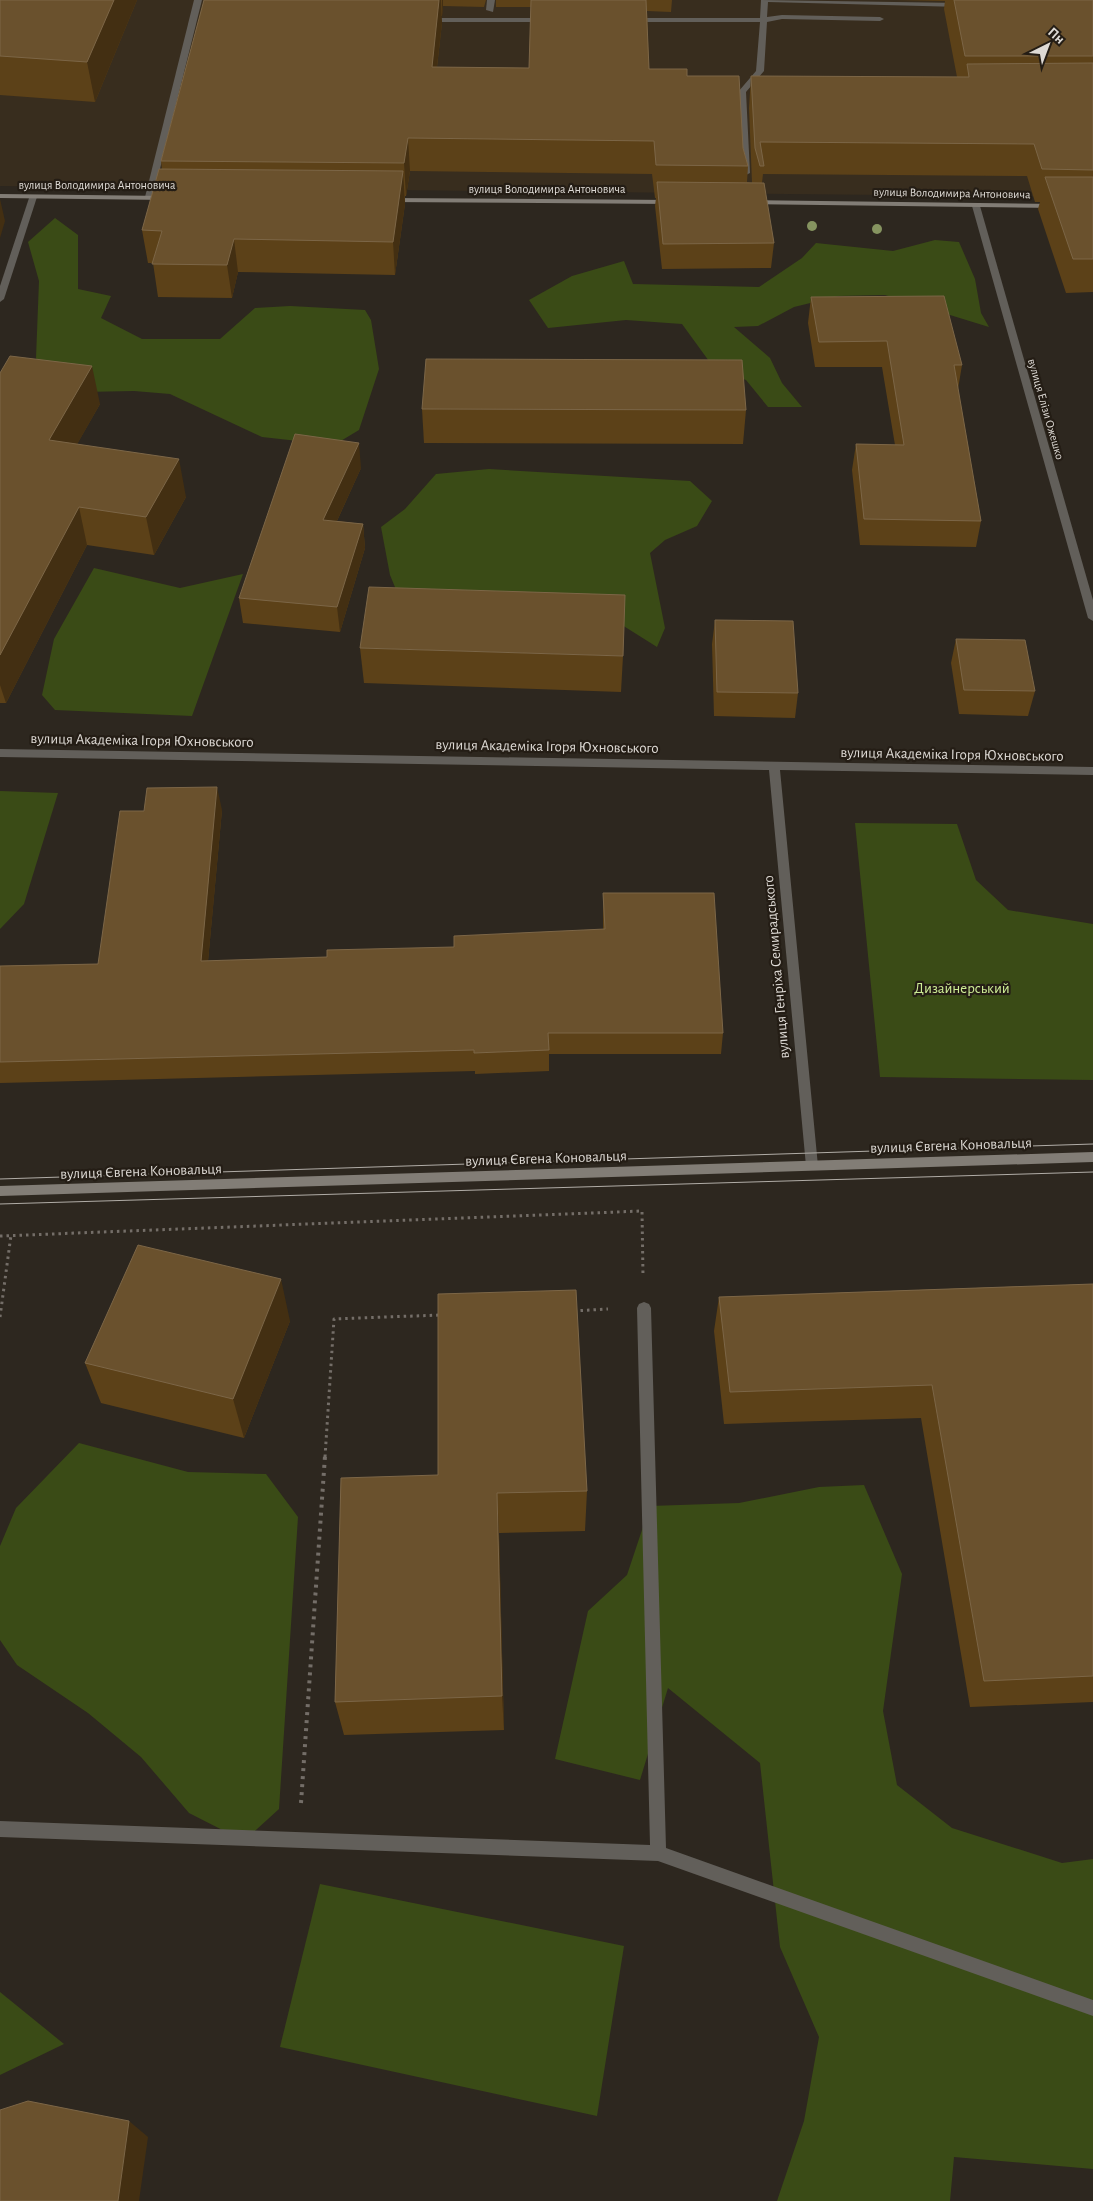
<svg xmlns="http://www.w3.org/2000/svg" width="1093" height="2201" font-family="'Alegreya Sans',sans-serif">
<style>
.commercial{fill:#382d1e}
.green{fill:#3a4b16}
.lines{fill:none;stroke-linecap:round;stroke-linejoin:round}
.path-far1{stroke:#746e68;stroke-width:3;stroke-dasharray:2.5 4;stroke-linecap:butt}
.path{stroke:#746e68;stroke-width:4;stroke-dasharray:3 5;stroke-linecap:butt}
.lane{fill:#625f5a;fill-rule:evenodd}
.street{fill:#625f5a;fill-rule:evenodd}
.secondary{fill:#827d76;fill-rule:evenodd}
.tram{stroke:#b1ada7;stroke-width:1}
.tree{fill:#869460}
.wall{fill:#5c4118}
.shaded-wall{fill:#432f12}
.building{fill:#6a512d;stroke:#7c6647}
.labels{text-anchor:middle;stroke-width:4.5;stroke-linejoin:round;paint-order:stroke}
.far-street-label{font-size:12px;fill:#dedad5;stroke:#241d15}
.street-label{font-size:15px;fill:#dedad5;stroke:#241d15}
.park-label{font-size:15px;fill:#ceed96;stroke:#241d15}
</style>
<rect width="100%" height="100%" fill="#2d271f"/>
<path class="commercial" d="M0,0h1093v197l-1093,-11z"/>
<g class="green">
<path d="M55,218l23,17v54l33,7 -10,22 41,21h78l35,-31 35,-2 75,4 6,10 8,49 -20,61 -25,15 -72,-8 -92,-43 -36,-3 -52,1 -34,-13 -12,-21 3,-77 -11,-39z"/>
<path d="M935,240l24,2 16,37 6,34 8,14 -104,-32 -46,1 -45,11 -36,19 -24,1 36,31 12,25 20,24h-34l-22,-27 -32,-12 -32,-44 -56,-4 -78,8 -19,-28 43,-24 52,-15 9,23 126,3 43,-29 14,-15 77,8z"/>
<path d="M489,469l201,12 22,20 -15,25 -32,14 -15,13 15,75 -8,19 -35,-22 -211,1 -21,-51 -9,-48 24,-18 31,-35z"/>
<path d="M94,568l86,20 63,-14 -51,142 -137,-6 -13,-15 12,-56z"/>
<path d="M0,791l58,2 -34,111 -24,25z"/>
<path d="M855,823l102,1 19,56 32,30 85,14v156l-213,-3z"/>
<path d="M79,1443l109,29 78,2 32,43 -19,292 -35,32 -55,-28 -48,-56 -53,-44 -71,-48 -17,-25v-94l16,-38z"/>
<path d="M864,1485l38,89 -19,137 14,74 55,43 110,35 31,-4v310l-139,-12 -4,44h-173l27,-80 15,-84 -39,-90 -20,-184 -92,-75 -28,92 -85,-21 33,-148 39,-36 23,-69 89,-3 80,-16z"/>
<path d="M320,1884l304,62 -27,170 -317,-69z"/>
<path d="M0,1992l64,52 -64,31z"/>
</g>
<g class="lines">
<g class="path-far1">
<path d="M0,1236l642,-25 1,65"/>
<path d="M574,1311l34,-2"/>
<path d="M0,1317l11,-82"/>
<path d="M325,1457l9,-138 106,-4"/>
</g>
<path class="path" d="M301,1803l24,-347"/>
<g class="lane">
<path d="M194,0h8l-49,197 -4,2 -4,-2z"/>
<path d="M487,0h8l-2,12 -7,-2z"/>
<path d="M761,0l200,3 4,2 -4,2 -193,-5 -1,15 15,-2 98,2 4,2 -4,2 -98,-2 -15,3 -3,49 -18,21 4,81 -4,2 -4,-2 -4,-81 18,-21 4,-49h-130l-4,-2 4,-2h130z"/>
<path d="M422,18h126l4,2 -4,2h-126z"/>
<path d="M30,195l7,2 -33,102 -4,3v-16z"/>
<path d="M644,1302l5,2 2,4 15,540 427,152v16l-435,-155 -658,-24v-16l650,24 -13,-537 2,-4z"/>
</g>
<g class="street">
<path d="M973,204l7,2 113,394v21l-5,-3 -116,-412z"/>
<path d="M0,749l1093,18v8l-313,-5 38,396 -1,4h-10l-1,-4 -37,-396 -769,-13z"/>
</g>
<g class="secondary">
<path d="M0,194l168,2 4,2 -4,2 -168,-2z"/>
<path d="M385,198l288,2 4,2 -4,2 -285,-2h-3z"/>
<path d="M748,200l308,4 4,2 -4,2 -305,-4 -4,-2z"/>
<path d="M1093,1152v10l-1093,34v-10z"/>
</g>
<g class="tram">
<path d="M0,1179l1093,-35"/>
<path d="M0,1204l1093,-32"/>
</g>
</g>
<g class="tree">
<circle cx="812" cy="226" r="5"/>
<circle cx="877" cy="229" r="5"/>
</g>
<g class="wall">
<path d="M0,0h137l-42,102 -95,-7z"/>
<path d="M204,0h282l-2,7 -41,-1 -1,10h-1l1,7 -5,44 92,1 2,-61h-35v-7h176l-1,12 -24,-1 2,58 38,7 56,72 5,18 -1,16 5,1 -3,-75 2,-32 206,1 -13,-68 1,-8 -50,-1h198v292l-27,1 -28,-84 2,-7h-5l-8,-26 -264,-2 -1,9 12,60 -3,25 -109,1 -7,-63 1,-8h-1l-3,-24 -242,-3 -4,25h-1v8l-10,71 -157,-3 -6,26 -74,-1 -5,-34h-5l-6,-33 20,-61 -1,-8z"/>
<path d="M811,297l151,68 -4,24 23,132 -5,26 -116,-2 -8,-75 4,-26 39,1 -13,-78h-67l-7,-44z"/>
<path d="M0,373l100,31 -23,40 109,53 -32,58 -67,-10 -81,158h-6z"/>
<path d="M422,409l324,1 -3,34 -319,-1z"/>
<path d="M361,468l-24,53 26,3 2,24 -25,84 -97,-9 -4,-25z"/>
<path d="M715,620l83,73 -3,25 -81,-2 -2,-72z"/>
<path d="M956,639l79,52 -7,25 -69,-2 -8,-51z"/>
<path d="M360,648l263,8 -2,36 -257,-9z"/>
<path d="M222,810l-14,151 119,-4 127,-10 149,-18v-36l120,140 -2,21h-172v17l-74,3v-3l-475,12v-117l98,-2z"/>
<path d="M1093,1284v418l-123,5 -49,-289 -197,6 -10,-93 5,-34z"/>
<path d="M290,1321l-46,117 -143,-35 -16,-40z"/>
<path d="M341,1478l246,13 -2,40 -86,2 5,197 -160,5 -9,-33z"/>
</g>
<g class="shaded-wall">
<path d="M114,0h23l-42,102 -8,-40z"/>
<path d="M439,0h2l1,23 -9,77 -1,-33z"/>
<path d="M442,0h1v6l-1,10z"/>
<path d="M408,138l2,33 -4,25 -2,-33z"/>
<path d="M403,171l2,33 -10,71 -2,-33z"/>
<path d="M0,199l5,22 -5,17z"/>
<path d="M234,239l4,33 -6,26 -5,-33z"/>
<path d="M92,366l8,38 -42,74 -9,-38z"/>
<path d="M359,443l2,25 -35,77 -3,-25z"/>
<path d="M179,459l7,38 -32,58 -8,-38z"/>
<path d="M79,507l8,38 -81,158 -6,-18v-30z"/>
<path d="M363,524l2,24 -25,84 -3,-25z"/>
<path d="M217,787l5,23 -16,173 -5,-22z"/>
<path d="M281,1279l9,42 -46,117 -11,-39z"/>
<path d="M497,1493l2,40 5,197 -2,-34z"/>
<path d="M129,2121l19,16 -9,64h-21z"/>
</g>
<g class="building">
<path d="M0,0h114l-27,62 -87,-6z"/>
<path d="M204,0h235l-7,67 97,1 2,-68h115l3,69h38v7h52l4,72 5,18 -92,-1 -2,-24 -246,-3 -4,25 -243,-2z"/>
<path d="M954,0h139v56h-128z"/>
<path d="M1093,63v107l-51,-1 -8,-25 -274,-2 4,24h-4l-5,-18 -4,-72 218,1 -2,-13z"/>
<path d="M159,169l244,2 -10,71 -159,-3 -7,26 -75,-1 10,-33 -20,-1z"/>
<path d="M1045,177h48v82h-20z"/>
<path d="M657,182l107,1 10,60 -111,1z"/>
<path d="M944,296l18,69h-8l27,156 -117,-2 -8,-75 48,1 -17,-104 -68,1 -8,-45z"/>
<path d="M10,356l82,10 -43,74 130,19 -33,58 -67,-10 -79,148v-282z"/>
<path d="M426,359l316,1 4,50 -324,-1z"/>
<path d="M295,434l64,9 -36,77 40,4 -26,83 -98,-9z"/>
<path d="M369,587l256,8 -2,61 -263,-8z"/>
<path d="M715,620l78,1 5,72 -81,-1z"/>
<path d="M956,639l69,1 10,51 -71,-1z"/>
<path d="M217,787l-16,174 126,-4v-7l127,-3v-11l151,-7 -2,-36h111l9,140h-175l1,17 -75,3v-3l-474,12v-96l98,-2 22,-153h24l3,-23z"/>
<path d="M138,1245l143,34 -48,120 -148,-36z"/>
<path d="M1093,1284v392l-109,5 -52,-296 -202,7 -11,-95z"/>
<path d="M576,1290l11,201 -90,2 5,203 -167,6 6,-224 97,-3v-181z"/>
<path d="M28,2101l101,20 -11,80h-118v-91z"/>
</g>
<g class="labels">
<g class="far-street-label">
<text x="97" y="189">вулиця Володимира Антоновича</text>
<text x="547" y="193">вулиця Володимира Антоновича</text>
<text transform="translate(952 193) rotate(1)" y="4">вулиця Володимира Антоновича</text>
<text transform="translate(1046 409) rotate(74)" y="4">вулиця Елізи Ожешко</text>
</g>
<g class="street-label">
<text transform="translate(142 740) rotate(1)" y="5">вулиця Академіка Ігоря Юхновського</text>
<text transform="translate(547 746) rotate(1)" y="5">вулиця Академіка Ігоря Юхновського</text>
<text transform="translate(952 754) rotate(1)" y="5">вулиця Академіка Ігоря Юхновського</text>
<text transform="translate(776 967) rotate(-95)" y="5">вулиця Генріха Семирадського</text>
<text transform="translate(951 1145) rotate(-2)" y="5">вулиця Євгена Коновальця</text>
<text transform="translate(546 1158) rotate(-2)" y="5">вулиця Євгена Коновальця</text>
<text transform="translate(141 1171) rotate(-2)" y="5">вулиця Євгена Коновальця</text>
</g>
<g class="park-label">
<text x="962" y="993">Дизайнерський</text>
</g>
</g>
<g transform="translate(1048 45) rotate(42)" stroke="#241d15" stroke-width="4" paint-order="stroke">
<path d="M0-4L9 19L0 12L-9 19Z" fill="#dedad5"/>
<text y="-8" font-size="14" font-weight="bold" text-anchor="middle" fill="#dedad5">Пн</text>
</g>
</svg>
